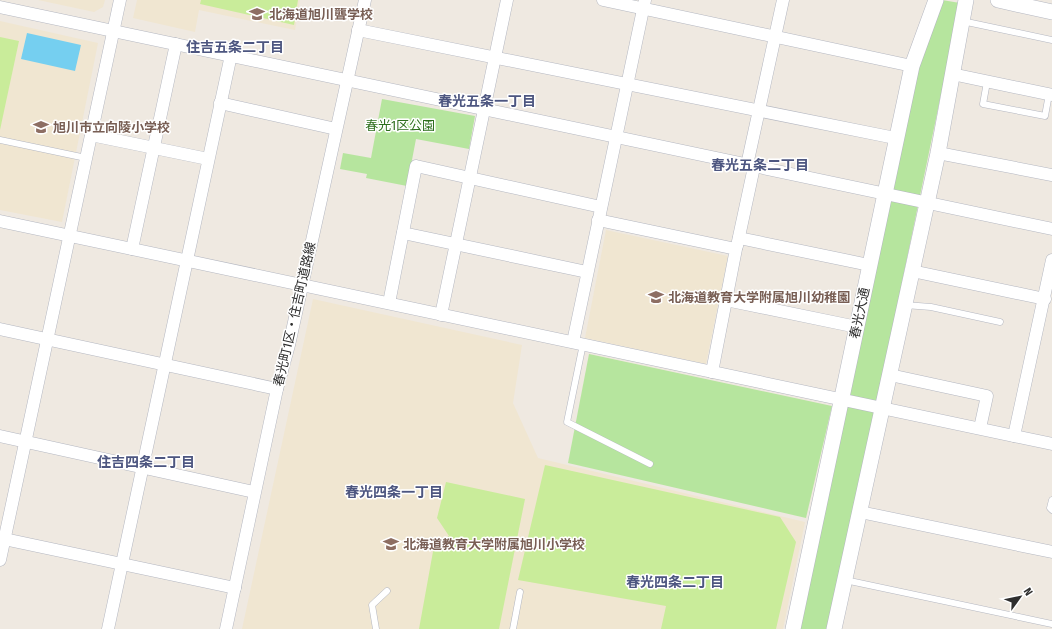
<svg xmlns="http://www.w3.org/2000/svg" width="1052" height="629" font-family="'Fira Sans Condensed','Noto Sans JP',sans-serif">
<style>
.education{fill:#f0e6d1}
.green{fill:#b6e59e}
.pitch{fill:#c9ec9a}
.water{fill:#75cff0}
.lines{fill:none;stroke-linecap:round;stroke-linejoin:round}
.service-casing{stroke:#b4b7c1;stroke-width:7}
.minor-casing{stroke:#b4b7c1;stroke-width:13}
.tertiary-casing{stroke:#b4b7c1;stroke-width:16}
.service{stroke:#fff;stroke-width:6}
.minor{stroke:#fff;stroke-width:12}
.tertiary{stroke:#fff;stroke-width:15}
.labels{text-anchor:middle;stroke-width:3;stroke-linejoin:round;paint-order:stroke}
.education-label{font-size:13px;font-weight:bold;fill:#785e54;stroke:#fff;text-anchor:start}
.park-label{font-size:13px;fill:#2c6e1b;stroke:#fff}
.street-label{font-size:13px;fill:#2e2e2e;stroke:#fff}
.neighbourhood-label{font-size:14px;font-weight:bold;fill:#4d5680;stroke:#fff}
</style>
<rect width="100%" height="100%" fill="#efe9e1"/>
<g class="education">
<path d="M38,0h67l-2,7 -9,5z"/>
<path d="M137,0h163l-5,30 -96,-20 -4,22 -62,-14z"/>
<path d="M0,21l98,22 -36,179 -62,-12z"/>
<path d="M606,230l122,26 -22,108 -121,-26z"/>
<path d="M313,299l209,46 -9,58 25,55 267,64 -22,107h-541z"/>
</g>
<g class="green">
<path d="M942,0l18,3 -130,626h-33l116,-548z"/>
<path d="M382,99l93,17 -6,33 -53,-10 -9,47 -41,-8 1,-4 -27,-5 3,-16 28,5z"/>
<path d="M589,354l243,52 -26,112 -238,-55z"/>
</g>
<g class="pitch">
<path d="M201,0h97l-4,25 -94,-21z"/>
<path d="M0,37l19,4 -19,89z"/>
<path d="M545,465l235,52 16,25 -20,87h-115l5,-23 -148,-26z"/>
<path d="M446,482l79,17 -26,130h-80l15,-83 15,-10 -12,-18z"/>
</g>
<path class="water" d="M27,33l54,12 -6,26 -54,-12z"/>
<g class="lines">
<defs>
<g id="service">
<path d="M962,21l90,19"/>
<path d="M987,82l-4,22 62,12 4,-22"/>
<path d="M0,140l86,18"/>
<path d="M905,305l26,2 69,15"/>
<path d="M583,344l-16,78 83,42"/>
<path d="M1052,500l-2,8 2,2"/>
<path d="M845,580l207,44"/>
<path d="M376,629l-4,-24 15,-14"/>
<path d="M513,629l7,-37"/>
</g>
<g id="minor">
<path d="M603,0l309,66"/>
<path d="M0,7l1052,222"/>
<path d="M358,30l537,108"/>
<path d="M952,74l100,21"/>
<path d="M220,103l116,26"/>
<path d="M91,135l117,24"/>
<path d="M938,153l114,22"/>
<path d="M747,165l36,-165"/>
<path d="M598,220l138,29 -24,123"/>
<path d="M0,221l1052,223"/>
<path d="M403,233l184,39"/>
<path d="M739,238l130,27"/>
<path d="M737,246l17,-79"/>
<path d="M132,249l44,-205"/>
<path d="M912,271l133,28"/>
<path d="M726,300l131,27"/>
<path d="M389,303l27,-137 185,41"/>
<path d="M441,315l66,-315"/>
<path d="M0,329l277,60"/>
<path d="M573,342l72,-342"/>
<path d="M890,375l97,21 -7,32"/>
<path d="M0,436l254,56"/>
<path d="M1014,436l38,-176"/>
<path d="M860,512l192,40"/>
<path d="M0,538l235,50"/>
<path d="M0,560l120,-560"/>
<path d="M108,629l123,-574"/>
<path d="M226,629l51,-240 12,-44 76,-345"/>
</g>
<g id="tertiary">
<path d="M998,0l54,12"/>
<path d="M793,629l119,-563 24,-66"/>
<path d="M834,629l104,-476 28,-153"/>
</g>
</defs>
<use href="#service" class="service-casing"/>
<use href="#minor" class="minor-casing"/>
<use href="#tertiary" class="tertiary-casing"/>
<use href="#service" class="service"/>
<use href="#minor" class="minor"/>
<use href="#tertiary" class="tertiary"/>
</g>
<defs>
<symbol id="school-bare" viewBox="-9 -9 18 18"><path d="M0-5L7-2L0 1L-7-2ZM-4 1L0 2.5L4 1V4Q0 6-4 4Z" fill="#8d6e63" stroke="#fff" stroke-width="2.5" paint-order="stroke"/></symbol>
</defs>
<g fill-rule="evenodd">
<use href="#school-bare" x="246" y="3" width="22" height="22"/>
<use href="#school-bare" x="30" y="116" width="22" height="22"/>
<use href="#school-bare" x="645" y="286" width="22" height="22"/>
<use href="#school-bare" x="380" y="533" width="22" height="22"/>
</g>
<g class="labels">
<g class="education-label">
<text x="269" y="19">北海道旭川聾学校</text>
<text x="53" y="132">旭川市立向陵小学校</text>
<text x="668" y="302">北海道教育大学附属旭川幼稚園</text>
<text x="403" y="549">北海道教育大学附属旭川小学校</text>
</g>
<g class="park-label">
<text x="400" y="130">春光1区公園</text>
</g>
<g class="street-label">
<text transform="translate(859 313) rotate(-78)" y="5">春光大通</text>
<text transform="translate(294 314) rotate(-77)" y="5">春光町1区・住吉町道路線</text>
</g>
<g class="neighbourhood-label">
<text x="235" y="52">住吉五条二丁目</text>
<text x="487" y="106">春光五条一丁目</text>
<text x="760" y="170">春光五条二丁目</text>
<text x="146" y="467">住吉四条二丁目</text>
<text x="394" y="497">春光四条一丁目</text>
<text x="675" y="587">春光四条二丁目</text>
</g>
</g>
<g transform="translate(1020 597) rotate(57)" stroke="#ffffff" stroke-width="3" paint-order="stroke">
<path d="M0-3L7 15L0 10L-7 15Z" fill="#2e2e2e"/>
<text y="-6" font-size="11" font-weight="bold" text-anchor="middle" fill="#2e2e2e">N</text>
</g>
</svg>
